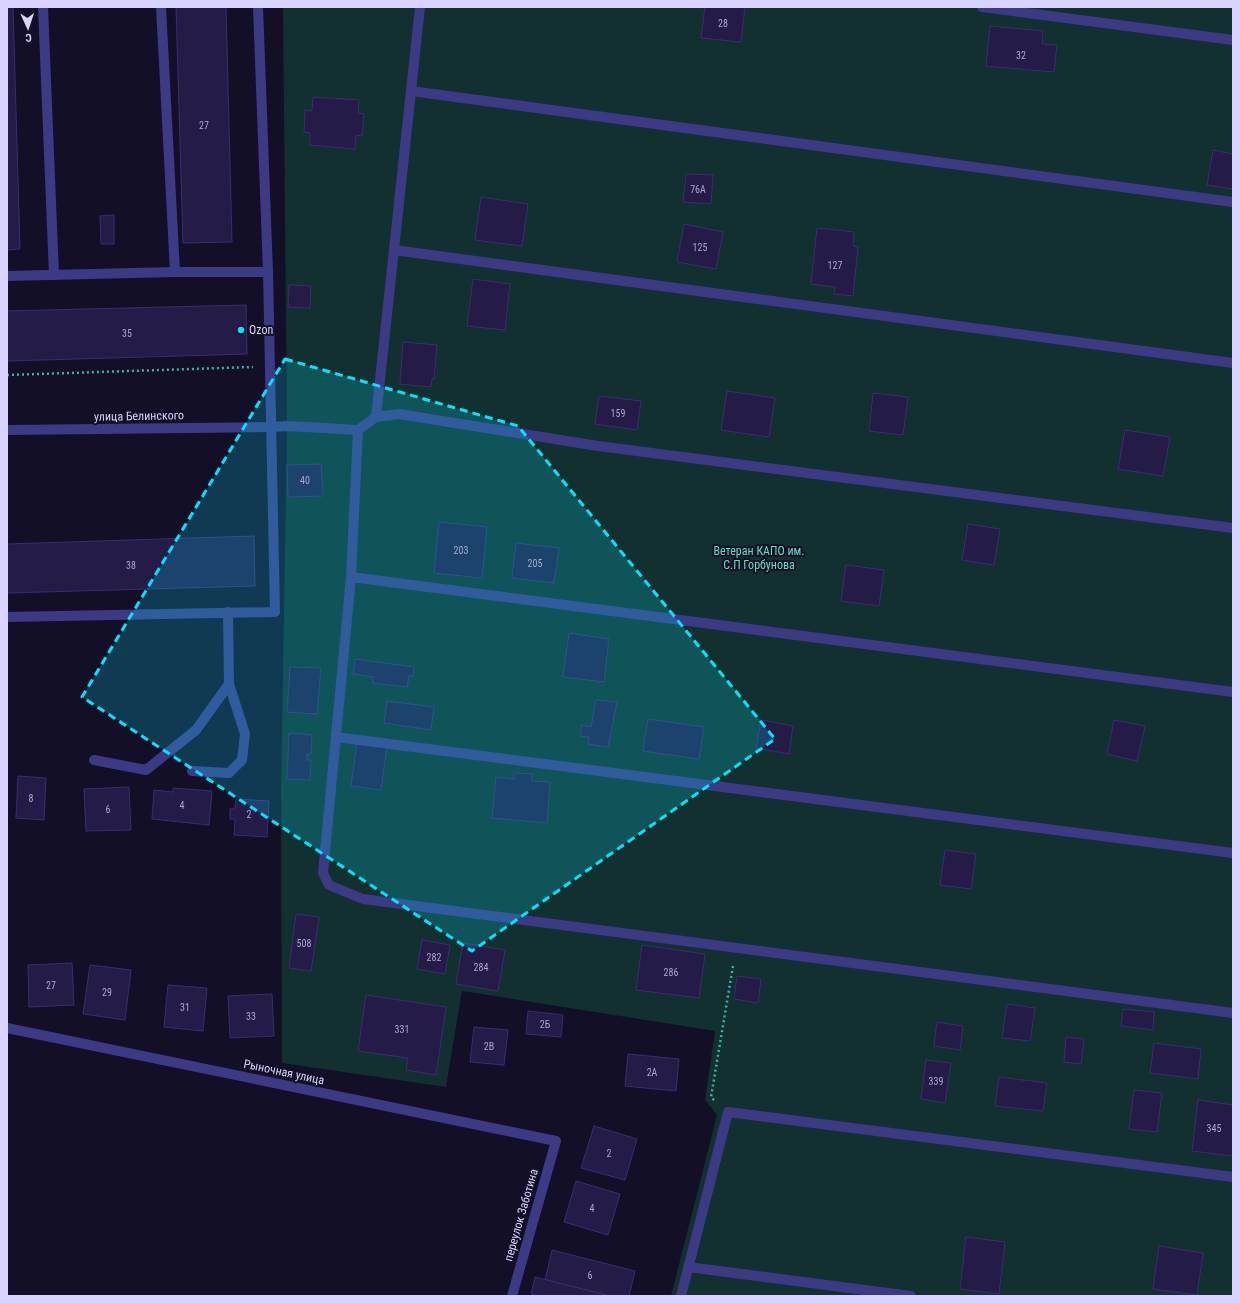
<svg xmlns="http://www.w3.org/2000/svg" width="1240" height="1303" font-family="'Roboto Condensed',sans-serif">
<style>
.green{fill:#12302f}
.building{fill:#241b47;stroke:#3b2d73}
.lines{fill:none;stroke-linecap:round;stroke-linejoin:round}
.path{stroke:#2fb8b0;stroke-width:2.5;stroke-dasharray:2 3;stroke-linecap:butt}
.lane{stroke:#3d3a85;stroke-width:10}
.street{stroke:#3d3a85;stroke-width:10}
.marked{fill:#00e5ff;fill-opacity:0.2;stroke:#00e5ff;stroke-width:3;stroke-dasharray:8 5;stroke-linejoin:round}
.poi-dot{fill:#00e5ff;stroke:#130f26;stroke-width:1.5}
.labels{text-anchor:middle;stroke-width:4;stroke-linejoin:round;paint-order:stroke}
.number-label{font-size:10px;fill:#aca6d1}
.poi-label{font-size:12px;fill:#d9d4ff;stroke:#130f26;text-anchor:start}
.street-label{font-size:12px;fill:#d9d4ff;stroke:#130f26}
.park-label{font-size:12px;fill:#5fe0c0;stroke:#130f26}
</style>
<rect width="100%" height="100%" fill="#130f26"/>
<path class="green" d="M283,7h950v1289h-562l46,-181 -12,-15 10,-69 -253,-40 -16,96 -164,-24 -1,-272 6,-365z"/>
<g class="building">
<path d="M7,7h6l7,242 -13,1z"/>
<path d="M176,7h50l6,235 -49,1z"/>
<path d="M705,7h40l-4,35 -40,-4z"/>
<path d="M990,26l53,5 -1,13 15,1 -3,27 -68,-6z"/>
<path d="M313,97l46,3 -1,13 6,1 -2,22 -6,-1 -1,14 -45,-4v-12l-6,-1 1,-22 7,1z"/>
<path d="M1213,150l20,4v35l-26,-4z"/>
<path d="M686,174l27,1 -2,29 -28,-2z"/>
<path d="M481,197l47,7 -6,42 -47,-6z"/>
<path d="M114,215v29h-13l-1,-28z"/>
<path d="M684,224l39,8 -7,37 -39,-7z"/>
<path d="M817,228l37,4 -1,14 5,1 -5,49 -19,-2 1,-7 -24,-3z"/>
<path d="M473,279l37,5 -5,46 -38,-4z"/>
<path d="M289,285l22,1 -1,22 -22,-1z"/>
<path d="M246,305l1,49 -240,7v-50z"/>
<path d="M403,342l34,3 -3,34h-2l-1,8 -31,-3z"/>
<path d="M727,391l48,7 -6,39 -48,-7z"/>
<path d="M873,393l35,4 -5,38 -34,-4z"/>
<path d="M599,396l42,5 -4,29 -42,-6z"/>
<path d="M1125,430l45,7 -7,39 -45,-7z"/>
<path d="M321,464l2,32 -35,1 -1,-32z"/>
<path d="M439,522l48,5 -5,51 -48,-5z"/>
<path d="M968,524l32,5 -6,36 -32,-5z"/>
<path d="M254,536l1,50 -248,7v-49z"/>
<path d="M516,543l43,5 -5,35 -42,-5z"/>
<path d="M846,565l38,5 -5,36 -38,-5z"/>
<path d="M569,633l40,6 -5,43 -41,-5z"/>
<path d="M355,659l59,8 -1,9h-4l-2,11 -34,-4v-6l-20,-3z"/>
<path d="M290,667l31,1 -4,46 -30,-2z"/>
<path d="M596,700l21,2 -9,45 -20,-3 1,-7 -9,-1 2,-11 9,2z"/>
<path d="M387,701l47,6 -3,23 -47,-7z"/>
<path d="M648,719l56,8 -5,32 -56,-8z"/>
<path d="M761,720l32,6 -4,28 -33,-6z"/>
<path d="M1114,720l31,6 -8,35 -30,-7z"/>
<path d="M289,733l23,2 -1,19h-4v6h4l-1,20 -23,-1z"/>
<path d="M357,741l30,4 -6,45 -30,-4z"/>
<path d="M514,773l18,1v7l18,1 -3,41 -55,-5 4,-41 18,2z"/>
<path d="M18,776l28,2 -2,42 -28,-2z"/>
<path d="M129,787l2,43 -45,1 -2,-42z"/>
<path d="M173,788l39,3 -3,34 -57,-6 2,-29 19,2z"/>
<path d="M236,799l33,2 -2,36 -33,-2 1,-16h-5v-10h5z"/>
<path d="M945,850l31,4 -5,35 -31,-4z"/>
<path d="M296,914l23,3 -8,54 -22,-3z"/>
<path d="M422,940l28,5 -5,29 -28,-5z"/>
<path d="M463,943l42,7 -7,41 -42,-7z"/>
<path d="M642,945l63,9 -6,44 -63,-8z"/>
<path d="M72,963l2,42 -45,2 -1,-42z"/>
<path d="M90,965l41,5 -6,50 -42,-6z"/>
<path d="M737,976l24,3 -3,24 -24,-4z"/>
<path d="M168,985l39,3 -4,43 -39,-4z"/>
<path d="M272,994l2,42 -44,2 -2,-42z"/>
<path d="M366,995l80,12 -10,68 -30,-5 2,-12 -50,-7z"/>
<path d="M1007,1004l28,4 -5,33 -28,-3z"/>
<path d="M1123,1009l31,3 -1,18 -32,-4z"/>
<path d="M528,1011l35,4 -2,22 -35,-3z"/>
<path d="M937,1022l26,4 -3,24 -26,-4z"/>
<path d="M474,1027l34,3 -4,35 -34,-3z"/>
<path d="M1066,1037l18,2 -3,25 -17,-2z"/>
<path d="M1154,1043l47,6 -3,30 -48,-6z"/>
<path d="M628,1054l51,5 -3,32 -51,-5z"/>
<path d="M926,1060l25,3 -6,40 -24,-4z"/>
<path d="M999,1077l48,6 -4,28 -48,-5z"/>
<path d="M1134,1090l28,3 -5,39 -28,-3z"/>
<path d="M1198,1100l35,5v51l-41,-5z"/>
<path d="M594,1126l43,13 -12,41 -44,-12z"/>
<path d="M576,1181l44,13 -12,41 -44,-13z"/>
<path d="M966,1237l39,5 -6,52 -39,-5z"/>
<path d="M1159,1246l44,7 -6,42 -44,-6z"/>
<path d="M552,1250l83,21 -6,25h-19l-65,-16z"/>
<path d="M535,1277l75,19h-71l-8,-2z"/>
</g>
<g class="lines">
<g class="path">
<path d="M7,375l246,-8"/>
<path d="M714,1100l-3,-3 22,-131"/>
</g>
<g class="lane">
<path d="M43,7l11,268"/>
<path d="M161,7l14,265"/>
<path d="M420,7l-44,410 -18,13 -7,147 -28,296 6,12 34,14 870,114"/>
<path d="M982,7l251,33"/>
<path d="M411,91l822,111"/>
<path d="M394,250l839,113"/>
<path d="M7,276l168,-4h93"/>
<path d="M376,417l23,-3 199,32 635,82"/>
<path d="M272,427l15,-1 71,4"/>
<path d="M351,577l882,115"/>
<path d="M7,617l268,-5 -7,-340 -10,-265"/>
<path d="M336,737l897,116"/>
<path d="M94,760l52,10 50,-40 33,-46 -1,-72"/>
<path d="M192,771l37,2 13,-13 3,-26 -16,-50"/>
<path d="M688,1267l223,29"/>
<path d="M681,1296l47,-184 505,65"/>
</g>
<g class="street">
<path d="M7,430l265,-3"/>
<path d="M7,1028l549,113 -44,155"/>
</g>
</g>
<path class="marked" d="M285,359l233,67 257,313 -303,212 -390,-254z"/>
<circle class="poi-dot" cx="241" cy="330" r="4"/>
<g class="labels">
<g class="number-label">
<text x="723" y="27">28</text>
<text x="1021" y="59">32</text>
<text x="204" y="129">27</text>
<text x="698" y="193">76А</text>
<text x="700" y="251">125</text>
<text x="835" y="269">127</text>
<text x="127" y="337">35</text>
<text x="618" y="417">159</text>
<text x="305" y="484">40</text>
<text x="461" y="554">203</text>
<text x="535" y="567">205</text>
<text x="131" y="569">38</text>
<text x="31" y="802">8</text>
<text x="182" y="809">4</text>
<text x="108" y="813">6</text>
<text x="249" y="818">2</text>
<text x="304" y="947">508</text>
<text x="434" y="961">282</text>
<text x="481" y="971">284</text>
<text x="671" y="976">286</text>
<text x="51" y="989">27</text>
<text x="107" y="996">29</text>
<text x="185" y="1011">31</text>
<text x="251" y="1020">33</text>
<text x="545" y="1028">2Б</text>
<text x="402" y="1033">331</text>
<text x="489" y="1050">2В</text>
<text x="652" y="1076">2А</text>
<text x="936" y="1085">339</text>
<text x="1214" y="1132">345</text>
<text x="609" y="1157">2</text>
<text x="592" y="1212">4</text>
<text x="590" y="1279">6</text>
</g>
<g class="poi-label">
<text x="249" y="334">Ozon</text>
</g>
<g class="street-label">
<text transform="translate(139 416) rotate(-1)" y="4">улица Белинского</text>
<text transform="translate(284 1072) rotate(12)" y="4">Рыночная улица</text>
<text transform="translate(521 1215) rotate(-74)" y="4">переулок Заботина</text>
</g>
<g class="park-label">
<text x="759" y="555">Ветеран КАПО им.<tspan x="759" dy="14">С.П Горбунова</tspan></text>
</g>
</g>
<rect width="1240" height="1303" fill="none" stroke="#d9d4ff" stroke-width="16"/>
<g transform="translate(28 28) rotate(177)" stroke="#130f26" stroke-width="3" paint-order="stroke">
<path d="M0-3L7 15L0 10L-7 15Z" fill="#d9d4ff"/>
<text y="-6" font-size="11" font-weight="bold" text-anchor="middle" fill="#d9d4ff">С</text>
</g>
</svg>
